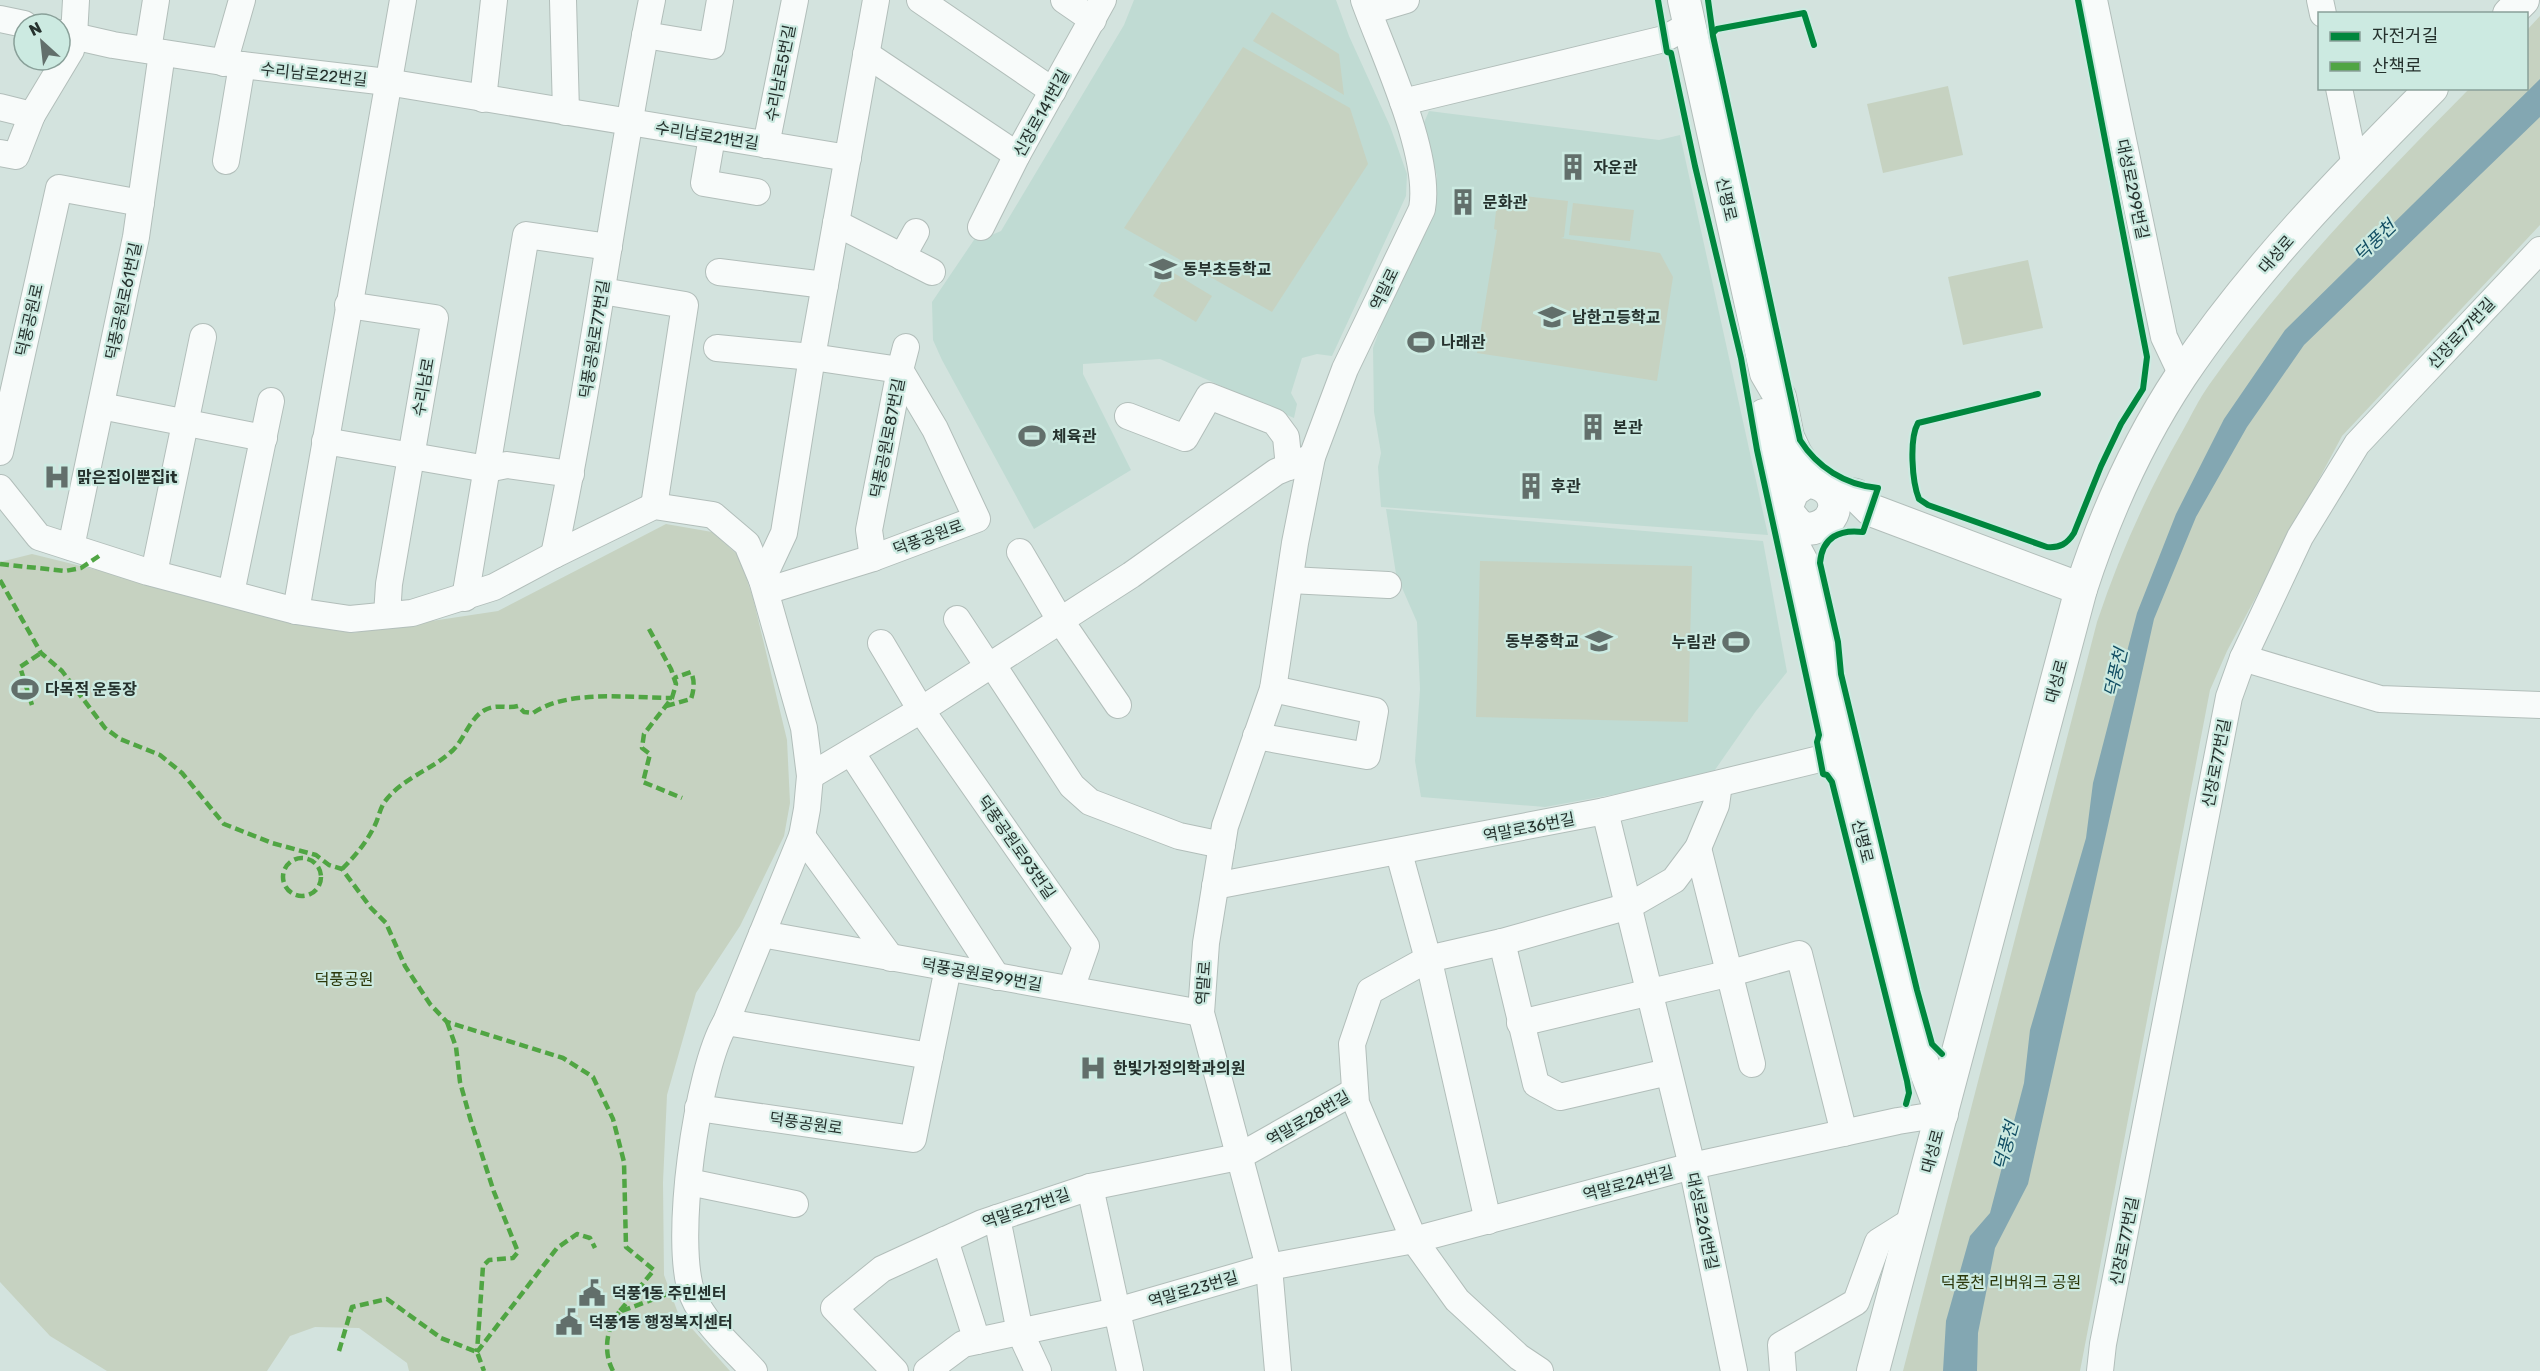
<svg xmlns="http://www.w3.org/2000/svg" width="2540" height="1371" font-family="Rubik,'Noto Sans KR',sans-serif">
<style>
.built{fill:#c0dbd3}
.green{fill:#c6d2c1}
.water{fill:#83a7b2}
.lines{fill:none;stroke-linecap:round;stroke-linejoin:round}
.minor-casing{stroke:#b2beba;stroke-width:28}
.tertiary-casing{stroke:#b2beba;stroke-width:34}
.minor{stroke:#f8fbfa;stroke-width:26}
.tertiary{stroke:#f8fbfa;stroke-width:32}
.quiet{stroke:#50a543;stroke-width:4.5;stroke-dasharray:9 4.5;stroke-linecap:butt}
.cycleway-casing{stroke:#cceae1;stroke-width:10}
.cycleway{stroke:#00873e;stroke-width:6}
.labels{text-anchor:middle;stroke-width:4.5;stroke-linejoin:round;paint-order:stroke}
.street-label{font-size:16px;fill:#25312d;stroke:#cceae1}
.poi-label{font-size:16px;font-weight:bold;fill:#25312d;stroke:#cceae1;text-anchor:start}
.park-label{font-size:16px;fill:#2a3609;stroke:#cceae1}
.water-label{font-size:18px;font-style:italic;fill:#124e63;stroke:#cceae1}
</style>
<rect width="100%" height="100%" fill="#d3e3de"/>
<g class="built">
<path d="M1134,0h202l13,36 41,90 17,48 -1,22 -74,160 -15,-2 -15,4 -11,35 6,11 -3,14 -134,-59 -77,5v10l48,96 -97,59 -92,-169 -9,-20 -1,-38 48,-71 7,6 14,-6 123,-206z"/>
<path d="M1429,111l230,29 21,-5 88,400 -387,-28 -3,-40 3,-14 -7,-41 -1,-64 22,-62 34,-61 8,-49 -14,-51z"/>
<path d="M1386,509l377,32 24,131 -31,39 -46,66 -165,30 -124,-10 -6,-36 5,-72 -3,-67 -21,-48z"/>
</g>
<g class="green">
<path d="M1272,12l67,42 5,41 -91,-54z"/>
<path d="M2540,16v209l-198,211 -115,215 -17,39 -130,681h-177l194,-749c22,-66 50,-129 85,-190 9,-16 17,-33 27,-47 76,-108 168,-203 260,-296l57,-1 1,-58z"/>
<path d="M1243,47l107,61 18,56 -96,148 -148,-84z"/>
<path d="M1948,86l15,69 -80,18 -16,-69z"/>
<path d="M1498,193l70,8 -4,36 -3,1 99,15 13,24 -16,104 -180,-28 20,-123 -3,-1z"/>
<path d="M1573,203l61,7 -4,31 -61,-6z"/>
<path d="M2028,260l15,68 -80,17 -15,-68z"/>
<path d="M1169,270l43,26 -16,26 -43,-26z"/>
<path d="M666,524l46,8 27,24 14,42 34,142 3,63 -6,33 -44,90 -44,67 -29,102 -4,87 1,93 14,38 52,58h-321l-2,-8 -48,-35 -44,-1 -25,9 -23,35h-160l-57,-35 -50,-54v-720l32,-8 320,79 146,-22z"/>
<path d="M1480,561l212,5 -4,156 -212,-5z"/>
</g>
<path class="water" d="M2540,79v38l-236,228 -57,82 -51,90 -42,102 -126,565 -33,64 -17,85 -1,38h-34l3,-50 24,-85 20,-23 34,-130 6,-53 56,-192 7,-55 44,-170 39,-99 48,-95 61,-89z"/>
<g class="lines">
<defs>
<g id="minor">
<path d="M563,0l3,112"/>
<path d="M920,0l133,91"/>
<path d="M1064,0l29,20"/>
<path d="M2094,0l70,337 18,38"/>
<path d="M2320,0l3,14"/>
<path d="M1369,11l37,-11"/>
<path d="M0,19l24,5"/>
<path d="M60,33l53,12 129,20 145,17 461,76"/>
<path d="M645,35l67,11 8,-46"/>
<path d="M148,50l8,-50"/>
<path d="M866,54l151,101"/>
<path d="M224,63l18,-63"/>
<path d="M2339,88l16,78"/>
<path d="M483,99l11,-99"/>
<path d="M1403,102l261,-63 25,-14"/>
<path d="M0,107l32,8"/>
<path d="M712,137l-8,46 53,9"/>
<path d="M766,145l29,-145"/>
<path d="M0,153l16,3 16,-41 39,-65 3,-14 2,-36"/>
<path d="M226,161l16,-96"/>
<path d="M836,223l96,49"/>
<path d="M981,227l36,-72 86,-155"/>
<path d="M902,257l14,-25"/>
<path d="M719,272l106,13"/>
<path d="M602,291l83,14 -31,201"/>
<path d="M348,305l87,13 -46,266 -2,31"/>
<path d="M717,348l95,9 88,13"/>
<path d="M101,406l163,32"/>
<path d="M1128,416l57,22 24,-42 66,26 11,15 3,30"/>
<path d="M325,441l162,28 20,-4 64,9"/>
<path d="M0,452l59,-264 82,15"/>
<path d="M0,488l39,49 109,35 148,39 54,8 62,-6 82,-26 60,-32 100,-49 59,9 34,29 15,36 42,148 6,48 -3,33 -5,27 -76,186c-29,47 -54,224 -33,274 12,29 40,52 61,75"/>
<path d="M71,547l65,-310 26,-184"/>
<path d="M1020,552l40,68 58,85"/>
<path d="M554,555c39,-184 61,-371 98,-555"/>
<path d="M873,558l-4,-28 31,-160 6,-23"/>
<path d="M154,573l49,-236"/>
<path d="M762,580l22,-47 28,-176 64,-357"/>
<path d="M1290,580l98,5"/>
<path d="M766,591l107,-33 104,-39 -42,-90 -35,-59"/>
<path d="M231,593l40,-192"/>
<path d="M465,598l61,-363 83,12"/>
<path d="M296,611l107,-611"/>
<path d="M957,619l29,44 6,1 80,122 18,16 89,34 43,9"/>
<path d="M881,643l40,67 165,236 -15,43"/>
<path d="M2243,658l137,41 160,6"/>
<path d="M1256,736l111,20 8,-45 -102,-22"/>
<path d="M851,752l146,225"/>
<path d="M810,776l111,-66 210,-135 145,-103 36,-15"/>
<path d="M1605,811l87,355 42,205"/>
<path d="M802,836l89,122"/>
<path d="M1698,848l54,216"/>
<path d="M1399,853l32,117 57,251"/>
<path d="M1215,886l390,-75 235,-57"/>
<path d="M762,934l439,79"/>
<path d="M1502,942l34,142 24,13 108,-25"/>
<path d="M726,1022l204,34"/>
<path d="M1520,1023l211,-50 68,-19 45,179"/>
<path d="M698,1108l215,31 35,-171"/>
<path d="M689,1182l106,22"/>
<path d="M1090,1187l40,184"/>
<path d="M997,1218l23,114 18,39"/>
<path d="M945,1240l32,101"/>
<path d="M895,1371l-61,-63 48,-39 100,-46 108,-36 148,-30 117,-66"/>
<path d="M927,1371l36,-27 154,-33 152,-44 145,-27 278,-74 206,-45 44,-7"/>
<path d="M1278,1371l-9,-104 -68,-254 5,-70 19,-117 48,-137 22,-146 17,-86 33,-88 77,-160c10,-54 -39,-156 -58,-209"/>
<path d="M1540,1371l-21,-14 -62,-57 -43,-60 -58,-137 -4,-59 18,-53 58,-32 74,-17 127,-36 45,-26 24,-32 18,-43 3,-21"/>
<path d="M1783,1371l-2,-26 75,-43 22,-60 35,-22"/>
<path d="M2100,1371l3,-27 126,-647 14,-39 57,-121 57,-93 183,-194"/>
</g>
<g id="tertiary">
<path d="M1684,0l82,373 14,24 8,40 8,17 19,28"/>
<path d="M2509,14l14,-14"/>
<path d="M1764,415l12,56 13,43 10,12 8,3c37,-2 36,-47 -1,-47l-13,9 -6,15"/>
<path d="M1829,490l27,5 15,15 210,79"/>
<path d="M1793,521l1,26 8,15 38,192 74,286 28,74"/>
<path d="M1873,1371l208,-782c24,-74 57,-148 100,-213 71,-106 161,-198 251,-288"/>
</g>
</defs>
<use href="#minor" class="minor-casing"/>
<use href="#tertiary" class="tertiary-casing"/>
<use href="#minor" class="minor"/>
<use href="#tertiary" class="tertiary"/>
<g class="quiet">
<path d="M0,564l65,7 16,-3 18,-12"/>
<path d="M0,580l41,73 21,18 43,57 15,11 40,16 22,18 42,51 48,19 44,12 13,10 13,4 29,39 15,15 19,43 25,38 17,18 116,36 30,19 20,42 11,43 2,85 28,23 -35,42 70,-26"/>
<path d="M649,629l22,40 5,15 -4,14 -28,36 -2,14 8,6 -7,28 39,16"/>
<path d="M32,705l-12,-38 21,-14"/>
<path d="M666,706l25,-7c3,-9 4,-18 0,-27l-17,6"/>
<circle cx="302" cy="877" r="19"/>
<path d="M342,869c14,-14 24,-26 33,-44 4,-8 5,-18 11,-25 17,-22 47,-31 66,-49 13,-12 18,-35 35,-42 12,-5 20,0 31,-3l6,6 9,1c35,-24 97,-15 139,-15"/>
<path d="M447,1022l9,25 4,35 10,36 24,74 24,60 -5,6 -24,2 -6,6 -6,86"/>
<path d="M339,1351l13,-44 35,-8 54,39 36,14 7,19"/>
<path d="M477,1352l80,-104 20,-14 13,4 5,10"/>
<path d="M613,1371c-10,-19 -7,-42 6,-59"/>
</g>
<defs>
<g id="cycleway">
<path d="M1658,0l9,52 4,1 24,113 46,192 16,92 62,285 -2,7 6,32 4,1 5,7 75,299 2,12 -3,11"/>
<path d="M1708,0l5,36 87,404c17,27 45,45 78,48l-15,44c-23,-3 -41,5 -43,31l18,79 3,32 76,316 15,54 10,10"/>
<path d="M1714,32l3,-3 87,-16 10,32"/>
<path d="M2038,394l-120,29c-9,16 -6,59 1,76l9,6 119,42c13,1 20,-3 27,-14l27,-67 20,-42 22,-35 4,-32 -69,-357"/>
</g>
</defs>
<use href="#cycleway" class="cycleway-casing"/>
<use href="#cycleway" class="cycleway"/>
</g>
<defs>
<symbol id="building-bare" viewBox="-9 -9 18 18"><path d="M-4-6H4V6H1V3H-1V6H-4ZM-2.5-4.3h1.7v1.8h-1.7ZM.8-4.3h1.7v1.8H.8ZM-2.5-1h1.7V.8h-1.7ZM.8-1h1.7V.8H.8Z" fill="#626f6b" stroke="#cceae1" stroke-width="2.5" paint-order="stroke"/></symbol>
<symbol id="school-bare" viewBox="-9 -9 18 18"><path d="M0-5L7-2L0 1L-7-2ZM-4 1L0 2.5L4 1V4Q0 6-4 4Z" fill="#626f6b" stroke="#cceae1" stroke-width="2.5" paint-order="stroke"/></symbol>
<symbol id="stadium-bare" viewBox="-9 -9 18 18"><path d="M0-5a6.5 5 0 1 0 0 10a6.5 5 0 1 0 0-10ZM-3.5-1.8h7v3.6h-7Z" fill="#626f6b" stroke="#cceae1" stroke-width="2.5" paint-order="stroke"/></symbol>
<symbol id="hospital-bare" viewBox="-9 -9 18 18"><path d="M-5-5h3v3.5h4V-5h3V5h-3V1.5h-4V5h-3Z" fill="#626f6b" stroke="#cceae1" stroke-width="2.5" paint-order="stroke"/></symbol>
<symbol id="civic-bare" viewBox="-9 -9 18 18"><path d="M-.6-6.5H3V-4.5H.6V-3L4-1V1h2V6H-6V1h2V-1L-.6-3ZM-1.2 2.5V6h2.4V2.5Z" fill="#626f6b" stroke="#cceae1" stroke-width="2.5" paint-order="stroke"/></symbol>
</defs>
<g fill-rule="evenodd">
<use href="#building-bare" x="1554" y="148" width="38" height="38"/>
<use href="#building-bare" x="1444" y="183" width="38" height="38"/>
<use href="#school-bare" x="1144" y="250" width="38" height="38"/>
<use href="#school-bare" x="1533" y="298" width="38" height="38"/>
<use href="#stadium-bare" x="1402" y="323" width="38" height="38"/>
<use href="#building-bare" x="1574" y="408" width="38" height="38"/>
<use href="#stadium-bare" x="1013" y="417" width="38" height="38"/>
<use href="#hospital-bare" x="38" y="458" width="38" height="38"/>
<use href="#building-bare" x="1512" y="467" width="38" height="38"/>
<use href="#school-bare" x="1580" y="622" width="38" height="38"/>
<use href="#stadium-bare" x="1717" y="623" width="38" height="38"/>
<use href="#stadium-bare" x="6" y="670" width="38" height="38"/>
<use href="#hospital-bare" x="1074" y="1049" width="38" height="38"/>
<use href="#civic-bare" x="573" y="1274" width="38" height="38"/>
<use href="#civic-bare" x="550" y="1303" width="38" height="38"/>
</g>
<g class="labels">
<g class="street-label">
<text transform="translate(780 73) rotate(-79)" y="6">수리남로5번길</text>
<text transform="translate(314 74) rotate(6)" y="6">수리남로22번길</text>
<text transform="translate(1041 113) rotate(-61)" y="6">신장로141번길</text>
<text transform="translate(707 135) rotate(9)" y="6">수리남로21번길</text>
<text transform="translate(2133 189) rotate(78)" y="6">대성로299번길</text>
<text transform="translate(1727 199) rotate(77)" y="6">신평로</text>
<text transform="translate(2276 254) rotate(-49)" y="6">대성로</text>
<text transform="translate(1384 289) rotate(-64)" y="6">역말로</text>
<text transform="translate(123 301) rotate(-78)" y="6">덕풍공원로61번길</text>
<text transform="translate(29 320) rotate(-77)" y="6">덕풍공원로</text>
<text transform="translate(2461 333) rotate(-47)" y="6">신장로77번길</text>
<text transform="translate(594 339) rotate(-81)" y="6">덕풍공원로77번길</text>
<text transform="translate(423 387) rotate(-80)" y="6">수리남로</text>
<text transform="translate(887 438) rotate(-79)" y="6">덕풍공원로87번길</text>
<text transform="translate(928 537) rotate(-20)" y="6">덕풍공원로</text>
<text transform="translate(2056 681) rotate(-75)" y="6">대성로</text>
<text transform="translate(2216 763) rotate(-79)" y="6">신장로77번길</text>
<text transform="translate(1529 827) rotate(-11)" y="6">역말로36번길</text>
<text transform="translate(1863 841) rotate(76)" y="6">신평로</text>
<text transform="translate(1017 847) rotate(55)" y="6">덕풍공원로93번길</text>
<text transform="translate(982 974) rotate(10)" y="6">덕풍공원로99번길</text>
<text transform="translate(1203 983) rotate(-86)" y="6">역말로</text>
<text transform="translate(1308 1118) rotate(-30)" y="6">역말로28번길</text>
<text transform="translate(806 1123) rotate(8)" y="6">덕풍공원로</text>
<text transform="translate(1932 1151) rotate(-75)" y="6">대성로</text>
<text transform="translate(1628 1183) rotate(-15)" y="6">역말로24번길</text>
<text transform="translate(1026 1208) rotate(-19)" y="6">역말로27번길</text>
<text transform="translate(1703 1221) rotate(78)" y="6">대성로261번길</text>
<text transform="translate(2124 1241) rotate(-79)" y="6">신장로77번길</text>
<text transform="translate(1193 1289) rotate(-16)" y="6">역말로23번길</text>
</g>
<g class="poi-label">
<text x="1593" y="173">자운관</text>
<text x="1483" y="208">문화관</text>
<text x="1183" y="275">동부초등학교</text>
<text x="1572" y="323">남한고등학교</text>
<text x="1441" y="348">나래관</text>
<text x="1613" y="433">본관</text>
<text x="1052" y="442">체육관</text>
<text x="77" y="483">맑은집이뿐집it</text>
<text x="1551" y="492">후관</text>
<text x="1579" y="647" text-anchor="end">동부중학교</text>
<text x="1716" y="648" text-anchor="end">누림관</text>
<text x="45" y="695">다목적 운동장</text>
<text x="1113" y="1074">한빛가정의학과의원</text>
<text x="612" y="1299">덕풍1동 주민센터</text>
<text x="589" y="1328">덕풍1동 행정복지센터</text>
</g>
<g class="park-label">
<text x="344" y="985">덕풍공원</text>
<text x="2011" y="1288">덕풍천 리버워크 공원</text>
</g>
<g class="water-label">
<text transform="translate(2375 241) rotate(-44)" y="6">덕풍천</text>
<text transform="translate(2116 673) rotate(-77)" y="6">덕풍천</text>
<text transform="translate(2006 1146) rotate(-75)" y="6">덕풍천</text>
</g>
</g>
<rect x="2318" y="12" width="210" height="78" fill="#cceae1" stroke="#89a099" stroke-width="1.5"/>
<rect x="2330" y="32" width="30" height="9" fill="#00873e" stroke="#89a099" stroke-width="1.5"/>
<text x="2372" y="42" font-size="18" fill="#25312d">자전거길</text>
<rect x="2330" y="62" width="30" height="9" fill="#50a543" stroke="#89a099" stroke-width="1.5"/>
<text x="2372" y="72" font-size="18" fill="#25312d">산책로</text>
<g transform="translate(42 42) rotate(333)"><circle r="28" fill="#cceae1" stroke="#89a099" stroke-width="1.5"/>
<path d="M0-4.5L10 22L0 15L-10 22Z" fill="#626f6b"/>
<text y="-9" font-size="16" font-weight="bold" text-anchor="middle" fill="#25312d">N</text>
</g>
</svg>
